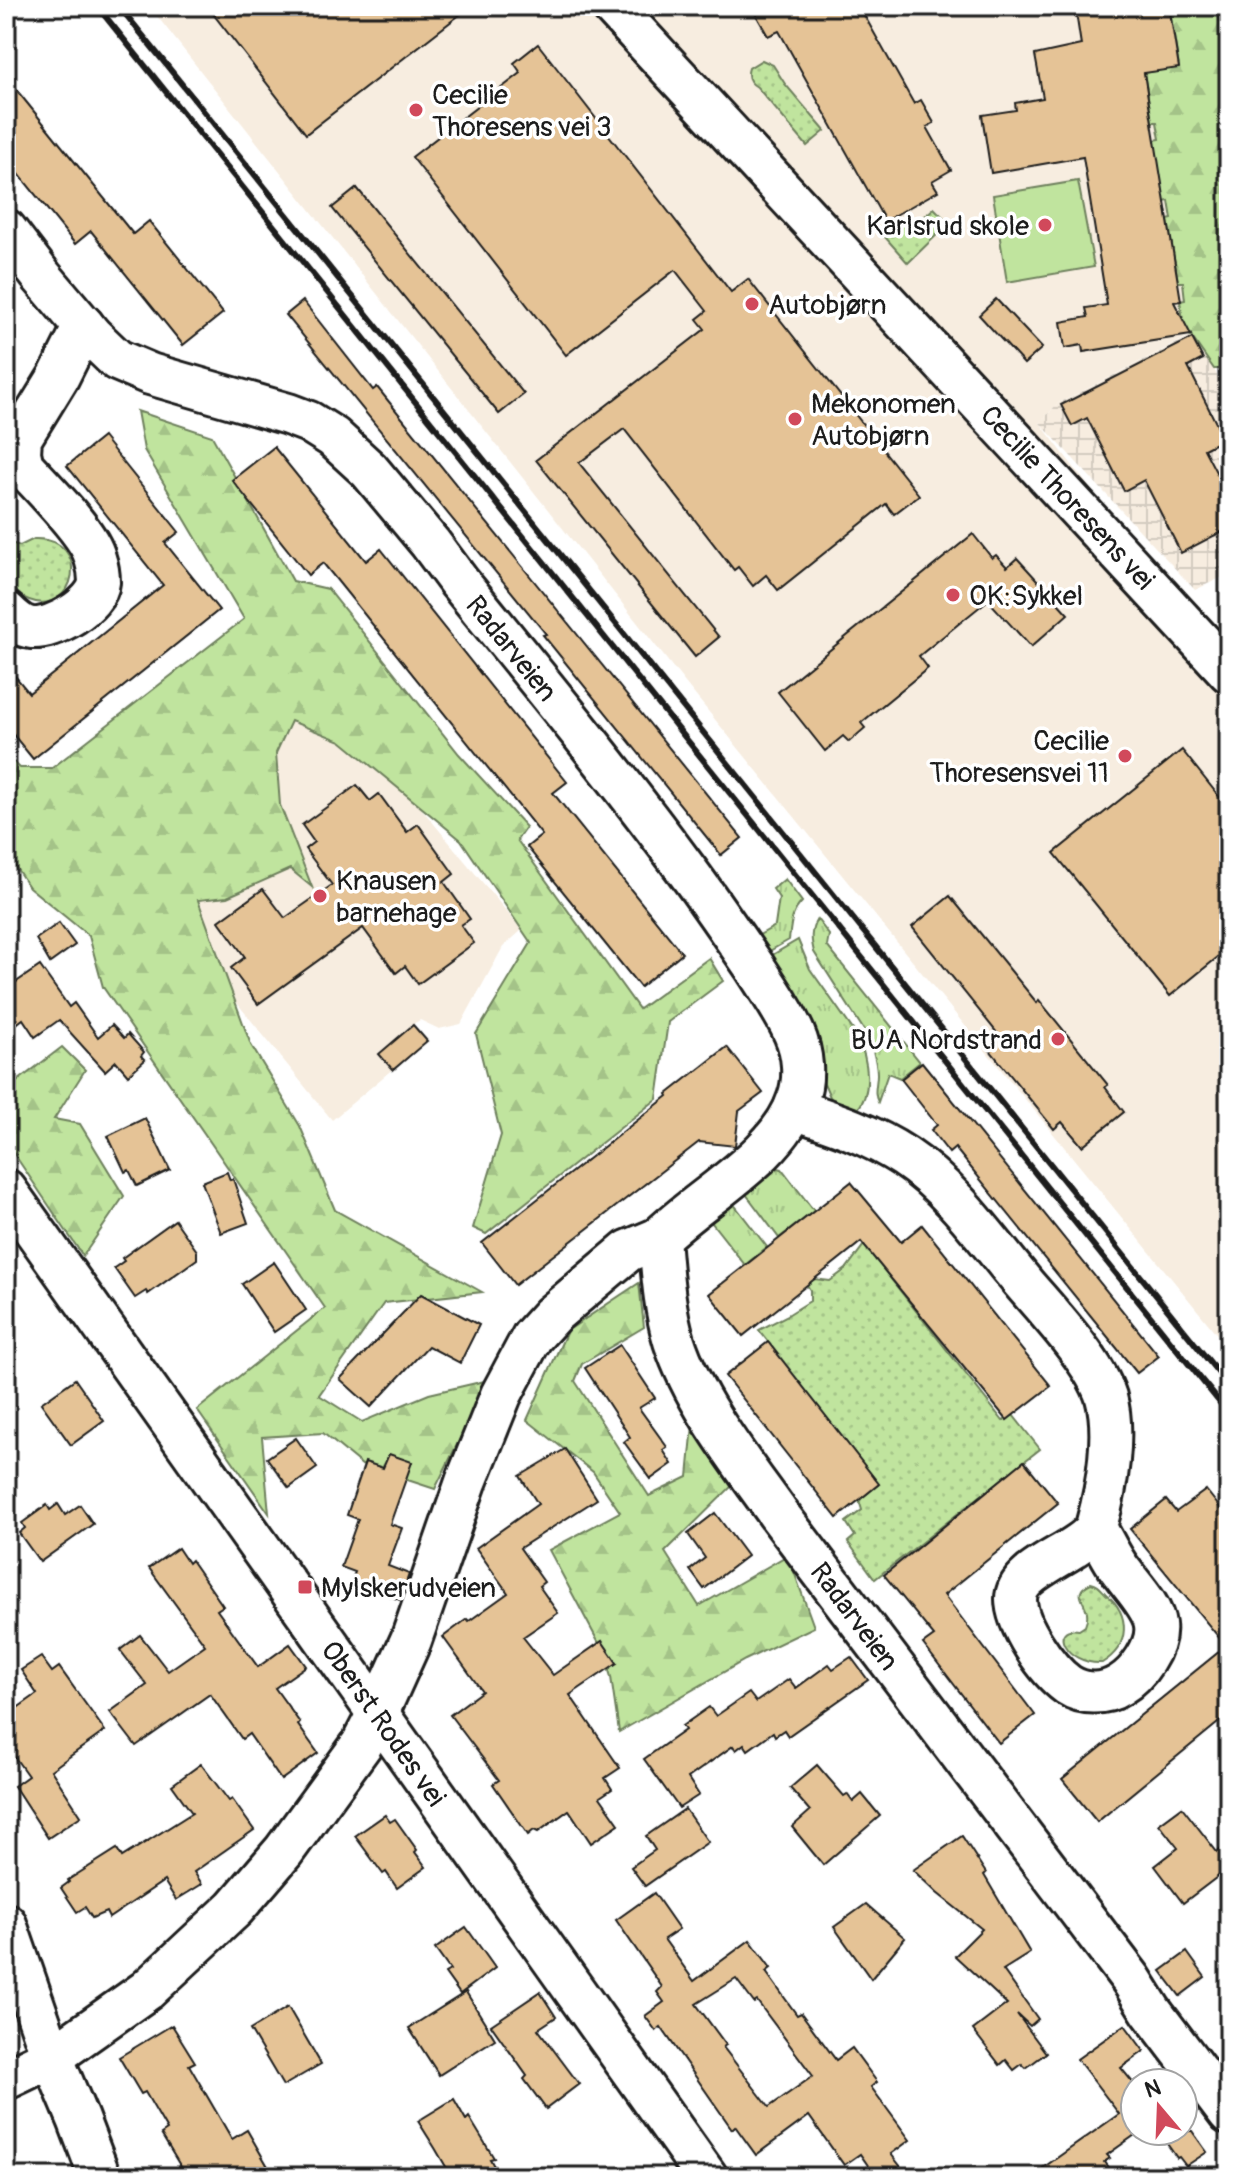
<svg xmlns="http://www.w3.org/2000/svg" width="1235" height="2183" font-family="Pangolin,sans-serif">
<style>
.built{fill:#f7ede0}
.industrial{fill:url(#industrial-grid)}
.grass{fill:url(#grass-tufts);stroke:#6e805d;stroke-width:2}
.forest{fill:url(#forest-firs);stroke:#6e805d;stroke-width:2}
.park{fill:url(#park-dots);stroke:#6e805d;stroke-width:2}
.garden{fill:#c0e49e;stroke:#6e805d;stroke-width:2}
.building{fill:#e5c396;stroke:#1c1c1c;stroke-width:2;fill-rule:evenodd}
.lines{fill:none;stroke-linecap:round;stroke-linejoin:round}
.minor-casing{stroke:#1c1c1c;stroke-width:46}
.minor{stroke:#fff;stroke-width:40}
.rail{stroke:#1c1c1c;stroke-width:6}
.poi-dot{fill:#d1495b;stroke:#fff;stroke-width:3}
.labels{text-anchor:middle;stroke-width:7;stroke-linejoin:round;paint-order:stroke}
.poi-label{font-size:28px;fill:#1c1c1c;stroke:#fff;text-anchor:start}
.street-label{font-size:28px;fill:#1c1c1c;stroke:#fff}
</style>
<defs>
<pattern id="industrial-grid" width="8" height="8" patternUnits="userSpaceOnUse" patternTransform="scale(2)"><rect width="8" height="8" fill="#f7ede0"/><path d="M0 4h8M4 0v8" fill="none" stroke="#d3cbc0"/></pattern>
<pattern id="grass-tufts" width="24" height="20" patternUnits="userSpaceOnUse" patternTransform="scale(2)"><rect width="24" height="20" fill="#c0e49e"/><path d="M3 7l-1-3M5 7V3M7 7l1-3M15 17l-1-3M17 17v-4M19 17l1-3" fill="none" stroke="#a4c388"/></pattern>
<pattern id="forest-firs" width="22" height="20" patternUnits="userSpaceOnUse" patternTransform="scale(2)"><rect width="22" height="20" fill="#c0e49e"/><path d="M5 1l3.5 6h-7zM16 11l3.5 6h-7z" fill="#a4c388"/></pattern>
<pattern id="park-dots" width="8" height="8" patternUnits="userSpaceOnUse" patternTransform="scale(2)"><rect width="8" height="8" fill="#c0e49e"/><path d="M2 2h.1M6 6h.1" fill="none" stroke="#a4c388" stroke-width="1.8" stroke-linecap="round"/></pattern>
</defs>
<rect width="100%" height="100%" fill="#fff"/>
<filter id="ink" filterUnits="userSpaceOnUse"><feTurbulence type="fractalNoise" baseFrequency=".0125" numOctaves="2"/><feDisplacementMap in="SourceGraphic" scale="16" xChannelSelector="R" yChannelSelector="G"/><feConvolveMatrix kernelMatrix="1 2 1 2 8 2 1 2 1" color-interpolation-filters="sRGB"/></filter>
<g filter="url(#ink)">
<g class="built">
<path d="M149,6h1068l12,66 -6,9 6,17v271h-15l-24,-33 -133,68 -17,19 99,129 90,99v698l-543,-665z"/>
<path d="M280,638l242,292 -19,17 -42,77 -22,5 -19,-9 -7,4 13,17 -94,79 -121,-149 -46,-221z"/>
</g>
<path class="industrial" d="M1191,336l23,33 15,30v175l-34,16 -155,-167 17,-19z"/>
<g class="grass">
<path d="M785,879l17,23c-11,11 -11,22 -13,38l-23,13 -12,-15 21,-12 4,-28 -6,-9z"/>
<path d="M817,919l12,16 -2,11 93,116 -20,16 -12,-5 -10,29c-5,-10 -1,-17 -1,-28 0,-12 -4,-24 -8,-36l-55,-86c-3,-12 -4,-21 3,-33z"/>
<path d="M798,940l12,29 48,68c9,22 16,55 -2,74l-20,-8 -6,-6 -61,-140z"/>
<path d="M778,1168l4,1 32,42 -35,27 -33,-44z"/>
<path d="M729,1205h5l2,2 31,40 -22,18 -33,-42 1,-5z"/>
</g>
<g class="forest">
<path d="M1169,6h48l12,66 -6,9 6,17v271h-15l-23,-33 -6,-3 -5,-32 5,-1 -2,-18h-5l-10,-62 4,-1 -3,-18 -5,1 -10,-62 6,-1 -3,-17h-5l-8,-49 35,-6z"/>
<path d="M137,411l75,25 81,145 35,8 131,165 67,73 -9,13 122,169 70,-51 14,23 -55,41 -11,77 -171,135 -13,-6 28,-93 -25,-101 55,-91 -70,-103 -120,-99 -50,-20 -15,32 4,52 32,82 -22,-18 -63,28 -29,3 53,145 49,81 35,84 147,82 -98,11 -65,92 43,27 67,-28 60,-14 -54,109 -73,-24 -39,-32 -61,4 7,76 -72,-103 128,-102 -222,-321 -14,-51 -60,-49 -23,-34v-98l14,13h32l192,-149 -100,-169z"/>
<path d="M62,1047l23,23 -31,49 26,5 44,72 -41,60 -77,-114v-52z"/>
<path d="M639,1283l5,44 -62,37 -7,17 74,115 39,-19 5,-52 41,59 -69,68 34,54 89,-51 26,72 -69,33 -126,72 -8,-55 -8,-26 -54,-101 71,-38 -27,-40 -66,-52 40,-89z"/>
</g>
<g class="park">
<path d="M762,60l11,5 12,19 40,47 -18,15 -50,-59c-7,-4 -11,-10 -8,-19z"/>
<path d="M934,208l15,15 -41,40 -23,-26 17,-15 8,7z"/>
<path d="M34,539c60,-2 42,79 -5,61 -13,-5 -19,-17 -20,-30l-3,-1v-25l5,-1 9,3z"/>
<path d="M864,1245l139,176 10,-6 27,34 -165,130 -27,-37 7,-6 -9,-14 16,-12 -3,-10 20,-16 -120,-154 27,-14 24,-15v-11l-3,-5 7,-6 16,2 16,-12z"/>
<path d="M1091,1583c8,2 9,5 15,11 25,21 24,52 -4,69 -38,2 -54,-38 -23,-33l6,-4c2,-5 3,-8 2,-14 -3,-13 -15,-20 4,-29z"/>
</g>
<path class="garden" d="M1078,181l16,86 -87,15 -14,-87z"/>
<g class="building">
<path d="M207,6h264l-165,128z"/>
<path d="M751,6h108l55,98 7,-4 13,23 -7,4 24,43 -19,11 6,10 -53,30 -106,-190 -11,5z"/>
<path d="M1075,6h94l10,62 -35,5 37,228 -7,1 17,33 -108,17 -1,-7 -17,3 -4,-26 27,-5 -2,-9 21,-3 -24,-148 -92,16 -9,-58 34,-5 -1,-7 28,-5 -8,-43 46,-10z"/>
<path d="M538,44l193,248 17,-13 171,216 -25,19 -8,-10 -108,86 -12,-15 -13,11 -15,-19 -4,3 -110,-141 -45,34 140,174 -24,20 -159,-197 169,-131 -8,-10 10,-8 -32,-41 -109,85 -154,-198 109,-84 -7,-10z"/>
<path d="M6,77l127,157 16,-13 74,92 -40,32 -92,-114 -16,13 -69,-86z"/>
<path d="M357,188l167,206 -25,20 -167,-206z"/>
<path d="M996,299l46,49 -18,16 -45,-49z"/>
<path d="M303,301l70,89 4,-3 365,451 -21,17 -178,-220 3,-1 -260,-319z"/>
<path d="M1192,338l11,21 -15,8 36,72 -20,10 25,48v31l-48,25 -37,-73 -20,11 -37,-73 -15,8 -11,-21z"/>
<path d="M103,437l76,95 -14,11 54,67 -186,149 -27,-33v-61l23,28 134,-108 -96,-119z"/>
<path d="M274,447l92,114 15,-12 186,233 -14,11 129,160 -42,34 -113,-140 15,-12 -219,-272 -15,12 -76,-95z"/>
<path d="M973,534l19,24 4,-3 11,12 10,-9 51,56 -37,33 -43,-47 -69,56 9,12 -67,55 4,5 -16,14 -6,-6 -18,15 -47,-59z"/>
<path d="M1182,750l47,59v139l-59,48 -116,-143z"/>
<path d="M357,785l13,16 9,-7 28,38 11,-8 36,50 -10,8 26,37 -9,6 13,18 -56,41 -13,-18 -9,7 -33,-45 -105,76 -27,-36 14,-11 -26,-36 44,-32 22,29 47,-33 -27,-36 9,-7 -12,-17z"/>
<path d="M950,896l87,107 2,-3 69,85 -3,2 19,25 -42,34 -20,-24 -8,7 -69,-85 13,-10 -86,-107z"/>
<path d="M59,923l16,22 -25,18 -14,-24z"/>
<path d="M40,966l29,41 5,-4 24,34 14,-12 12,13 4,-4 16,18 -3,4 4,4 -17,15 -12,-14 -11,10 -46,-51 -24,17 -12,-18 -17,13v-43z"/>
<path d="M413,1025l14,16 -34,29 -14,-16z"/>
<path d="M727,1047l36,46 -24,18 -4,35 -36,-4 -184,143 -33,-42 186,-147 -1,-2z"/>
<path d="M922,1062l237,294 -22,17 -182,-225 -6,5 -18,-23 6,-5 -36,-46z"/>
<path d="M145,1118l25,52 -33,16 -8,-16 -4,2 -17,-36z"/>
<path d="M227,1172l3,8 3,-1 15,44 -27,10 -19,-51z"/>
<path d="M851,1182l50,60 21,-17 129,161 -44,34 -146,-178 -118,94 -34,-42z"/>
<path d="M175,1220l22,31v8l-49,35 -2,-3 -11,7 -21,-30 10,-7 -2,-3z"/>
<path d="M274,1262l32,48 -32,22 -32,-48z"/>
<path d="M421,1294l58,31 -19,38 -32,-17 -57,61 -31,-28z"/>
<path d="M768,1342l111,142 -42,34 -112,-142z"/>
<path d="M620,1345l35,53 -16,10 28,39 -4,3 9,14 -21,15 -27,-37 6,-5 -45,-69z"/>
<path d="M75,1379l29,42 -33,24 -30,-42z"/>
<path d="M296,1438l21,30 -28,20 -22,-30z"/>
<path d="M565,1449l32,50 -77,49 24,34 -5,4 19,27 -35,24 30,38 49,-34 15,22 -47,32 50,73 -15,10 7,11 -12,8 19,27 -28,19 -22,-33 -31,22 -4,-2 -6,5 -35,-51 6,-4 -49,-65 32,-24 -39,-54 24,-18 2,2 39,-28 -32,-45 62,-44 -18,-28z"/>
<path d="M389,1454l23,8 -22,62 12,4 -14,38 21,8 -9,26 -49,-18 4,-10 -14,-5 17,-48 -11,-4 18,-53 18,6z"/>
<path d="M1024,1461l34,42 -114,92 91,120 -36,28 -76,-99 11,-8 -50,-61z"/>
<path d="M1206,1490l23,29v195l-132,108 -35,-43 164,-133 -96,-117 36,-29 10,12z"/>
<path d="M58,1504l7,11 15,-10 13,19 -53,38 -21,-29 6,-5 -3,-5 25,-18 3,5z"/>
<path d="M715,1513l32,43 -43,33 -14,-19 15,-12 -17,-24z"/>
<path d="M178,1548l10,15 3,-3 32,46 -6,4 41,57 32,-23 16,22 -31,22 25,35 -2,2 20,28 -37,27 -32,-46 -7,5 -32,-45 -74,52 -26,-34 37,-27 -27,-35 20,-15 28,36 37,-26 -56,-77z"/>
<path d="M41,1657l11,15 7,-5 46,64 -54,39 30,46 -33,22 -34,-52 14,-10 -22,-31v-29l31,-22 -16,-24z"/>
<path d="M851,1657l17,23 -80,56 -4,-6 -9,6 -2,-4 -25,18 -4,-6 -8,6 -3,-4 -45,32 11,17 -20,13 -35,-49 41,-29 -3,-4 27,-19 7,9 33,-23 7,9 33,-23 7,9 33,-24 4,5z"/>
<path d="M201,1764l28,37 3,-2 22,31 -60,42 8,12 -26,16 -12,-19 -55,37 -3,-6 -14,6 -7,-11 -8,5 -16,-24 8,-6 -1,-2 49,-31 5,8 70,-44 -20,-28z"/>
<path d="M817,1765l27,31 3,-2 6,8 9,-8 18,22 -57,49 -31,-38 18,-16 -20,-23z"/>
<path d="M1182,1807l35,45 12,-10v26l-46,35 -28,-37 23,-18 -19,-24z"/>
<path d="M685,1809l23,33 -63,44 -14,-19 24,-17 -9,-14z"/>
<path d="M385,1815l5,7 5,-3 22,31 -2,2 11,15 -29,21 -11,-16 -3,2 -28,-38z"/>
<path d="M962,1836l24,37 -2,2 46,78 -27,17 35,49 -8,7 -13,-12 29,39 -20,15 -4,-4 -8,6 -8,-10 -6,5 -27,-35 34,-26 -52,-48 27,-27 -45,-36 -24,-23z"/>
<path d="M654,1893l25,36 -15,10 30,42 56,-41 21,28 -5,4 31,43 4,-2 35,47 16,-12 25,34 -6,5 39,53 -19,14 10,13 -14,10h-11l-16,-23 -16,11 -35,-49 -53,39 -21,-29 -3,3 -71,-102 -5,4 -11,-15 19,-14 -7,-10 5,-5 -46,-67zM736,1979l18,24 3,-2 56,75 -44,31 -46,-60 3,-2 -30,-41z"/>
<path d="M866,1904l39,34 -34,41 -37,-52z"/>
<path d="M466,1927l29,41 -35,26 -15,-21 5,-3 -15,-21z"/>
<path d="M1187,1952l18,25 -25,19 -19,-25z"/>
<path d="M466,1992l29,47 -56,36 -30,-47z"/>
<path d="M540,1992l16,25 -18,12 41,55 -33,25 -22,-30 3,-3 -36,-51z"/>
<path d="M288,2007l33,57 -38,22 -33,-56z"/>
<path d="M172,2025l23,37 -6,3 43,74 15,-9 23,40 -12,7h-71l-26,-43 6,-4 -22,-38 -4,2 -22,-37z"/>
<path d="M1125,2025l19,26 -23,17 14,17v50l-28,20 3,3 -6,4 11,15h-85l89,-63 -42,-55z"/>
<path d="M454,2099l12,21 3,-3 25,41 -4,1 10,18h-48l-17,-29 -17,-27z"/>
<path d="M1158,2131h34l15,21 -21,14 -7,-9 -2,1z"/>
</g>
<g class="lines">
<defs>
<g id="minor">
<path d="M612,6l617,666"/>
<path d="M6,230l36,47 50,59 25,24 33,14 138,40 21,8 24,15 36,33 61,73 29,39c78,96 156,191 229,290 23,31 44,62 66,94 14,22 30,44 40,67 9,20 11,45 4,65 -18,58 -97,98 -139,140 3,34 5,70 15,103 20,62 68,122 105,174l352,464 20,32 78,103"/>
<path d="M6,612c7,7 15,15 26,16 21,2 65,-23 67,-46 0,-7 -2,-18 -4,-24 -5,-24 -54,-72 -72,-92l-3,-13 1,-15 38,-62 25,-50"/>
<path d="M794,1109c39,13 76,25 111,48 48,32 83,84 120,128 24,28 70,77 81,112 10,36 1,90 -9,126 -7,28 -81,43 -81,76 0,26 31,71 52,86 15,10 37,10 52,0 17,-10 38,-38 35,-60 -2,-19 -27,-43 -38,-60 -8,-12 -14,-25 -21,-37"/>
<path d="M6,1190l701,987"/>
<path d="M6,1924l46,133 26,62 22,58"/>
<path d="M6,2079l46,-22 95,-67 88,-82 49,-57 78,-107 16,-31 33,-73 55,-158 35,-87 31,-58 20,-22 76,-64 31,-13"/>
</g>
</defs>
<use href="#minor" class="minor-casing"/>
<use href="#minor" class="minor"/>
<g class="rail">
<path d="M97,6l1132,1408"/>
<path d="M119,6l1110,1380"/>
</g>
</g>
</g>
<g class="poi-dot">
<circle cx="416" cy="110" r="8"/>
<circle cx="1045" cy="225" r="8"/>
<circle cx="752" cy="304" r="8"/>
<circle cx="795" cy="419" r="8"/>
<circle cx="953" cy="595" r="8"/>
<circle cx="1125" cy="756" r="8"/>
<circle cx="320" cy="896" r="8"/>
<circle cx="1058" cy="1039" r="8"/>
<rect x="297" y="1579" width="16" height="16" rx="4"/>
</g>
<g class="labels">
<g class="poi-label">
<text x="432" y="104">Cecilie<tspan x="432" dy="32">Thoresens vei 3</tspan></text>
<text x="1029" y="235" text-anchor="end">Karlsrud skole</text>
<text x="768" y="314">Autobjørn</text>
<text x="811" y="413">Mekonomen<tspan x="811" dy="32">Autobjørn</tspan></text>
<text x="969" y="605">OK:Sykkel</text>
<text x="1109" y="750" text-anchor="end">Cecilie<tspan x="1109" dy="32">Thoresensvei 11</tspan></text>
<text x="336" y="890">Knausen<tspan x="336" dy="32">barnehage</tspan></text>
<text x="1042" y="1049" text-anchor="end">BUA Nordstrand</text>
<text x="321" y="1597">Mylskerudveien</text>
</g>
<g class="street-label">
<text transform="translate(1068 497) rotate(47)" y="10">Cecilie Thoresens vei</text>
<text transform="translate(512 648) rotate(51)" y="10">Radarveien</text>
<text transform="translate(855 1616) rotate(53)" y="10">Radarveien</text>
<text transform="translate(384 1723) rotate(55)" y="10">Oberst Rodes vei</text>
</g>
</g>
<rect width="1235" height="2183" fill="none" stroke="#fff" stroke-width="32"/>
<rect x="16" y="16" width="1203" height="2151" fill="none" stroke="#1c1c1c" stroke-width="3" filter="url(#ink)"/>
<g transform="translate(1159 2107) rotate(341)"><circle r="38" fill="#ffffff" stroke="#a4a4a4" stroke-width="2"/>
<path d="M0-6L14 30L0 20L-14 30Z" fill="#d1495b"/>
<text y="-12" font-size="22" font-weight="bold" text-anchor="middle" fill="#1c1c1c">N</text>
</g>
</svg>
